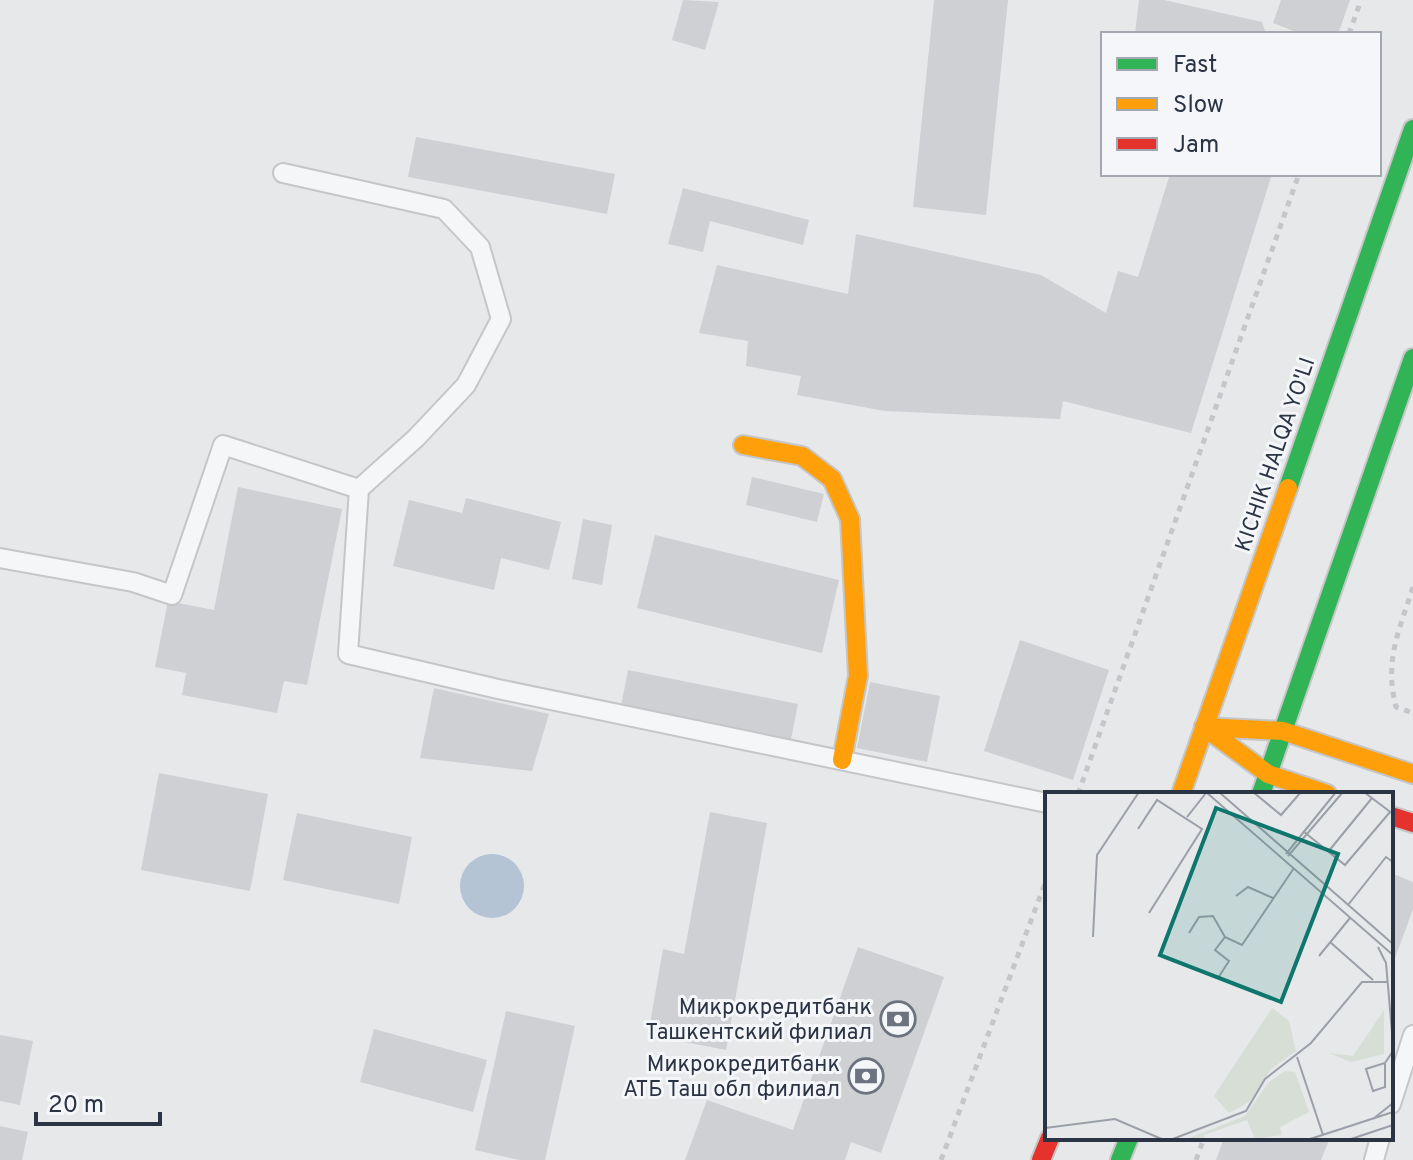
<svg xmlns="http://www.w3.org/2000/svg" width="1413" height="1160" font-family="Overpass,sans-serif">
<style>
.water{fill:#b4c4d5}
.building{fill:#ced0d3}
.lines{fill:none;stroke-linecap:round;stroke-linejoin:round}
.lane-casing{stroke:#c4c6c8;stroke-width:22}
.fast-casing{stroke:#c4c6c8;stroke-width:22}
.slow-casing{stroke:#c4c6c8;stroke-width:22}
.jam-casing{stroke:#c4c6c8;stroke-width:22}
.path{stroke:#c5c6ca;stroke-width:5;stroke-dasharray:6 6;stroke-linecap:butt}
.lane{stroke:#f5f6f7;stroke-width:18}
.fast{stroke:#30b455;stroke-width:18}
.slow{stroke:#ff9f0a;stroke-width:18}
.jam{stroke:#e5322d;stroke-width:18}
.labels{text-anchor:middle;stroke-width:6;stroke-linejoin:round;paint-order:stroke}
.street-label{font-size:22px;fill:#2b3445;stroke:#f4f6f9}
.poi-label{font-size:22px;fill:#2b3445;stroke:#f4f6f9;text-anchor:end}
.inset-road{fill:none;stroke:#9ba0a8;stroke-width:2}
.view{fill:#0f766e;fill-opacity:0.15;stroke:#0f766e;stroke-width:4}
.inset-edge{fill:none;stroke:#2b3445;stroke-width:4}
</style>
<rect width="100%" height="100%" fill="#e6e8ea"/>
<circle class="water" cx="492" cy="886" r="32"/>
<g class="building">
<path d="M683,0l36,2 -14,48 -33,-10z"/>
<path d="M934,0h74l-22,215 -73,-8z"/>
<path d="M1139,0h25l98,22 4,12h-131z"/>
<path d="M1281,0h69l-12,34h-37l-28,-11z"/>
<path d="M416,137l199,37 -8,40 -199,-37z"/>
<path d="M1170,174h102l-81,259 -128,-32 -3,18 -175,-8 -88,-16 4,-19 -55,-10 2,-25 -49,-8 18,-68 131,29 8,-60 185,41 65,38 12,-42 20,6z"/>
<path d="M683,188l126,32 -6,25 -93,-24 -7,31 -35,-8z"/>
<path d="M752,477l72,17 -7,28 -71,-17z"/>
<path d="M238,487l104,22 -35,176 -23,-4 -7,32 -95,-18 4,-22 -31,-6 13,-66 46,9z"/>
<path d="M466,498l95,24 -12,48 -48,-12 -7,32 -101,-24 16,-66 53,13z"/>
<path d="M583,519l29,6 -10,60 -30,-6z"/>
<path d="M655,535l184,45 -17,73 -185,-45z"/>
<path d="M1020,640l89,30 -36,110 -89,-29z"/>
<path d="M628,670l170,34 -7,35 -170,-33z"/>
<path d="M870,682l70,14 -13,66 -70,-14z"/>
<path d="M434,688l115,26 -17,57 -112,-13z"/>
<path d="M159,773l109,21 -18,97 -109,-21z"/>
<path d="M710,812l57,11 -41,227 -78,-15 15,-86 21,5z"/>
<path d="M297,813l115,24 -13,67 -116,-24z"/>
<path d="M1391,873l22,9v27l-22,60z"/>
<path d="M858,947l86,30 -63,176 -30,-11 -6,18h-160l22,-60 86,30z"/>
<path d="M506,1011l69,15 -30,134h-26l-44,-10z"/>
<path d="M374,1029l113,31 -14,52 -113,-30z"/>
<path d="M0,1035l33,6 -13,64 -20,-4z"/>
<path d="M0,1126l28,6 -6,28h-22z"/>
<path d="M1224,1138h106l-9,22h-105z"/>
</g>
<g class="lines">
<defs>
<g id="lane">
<path d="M283,173l161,36 36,38 21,72 -35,66 -50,53 -57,51"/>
<path d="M0,558l133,24 39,13 51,-150 136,44 -11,165 150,35 549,114"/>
<path d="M1391,1104l22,-69"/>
<path d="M1374,1160l6,-22"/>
</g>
<g id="fast">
<path d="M1288,488l125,-359"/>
<path d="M1261,794l152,-436"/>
<path d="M1120,1160l9,-22"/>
</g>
<g id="slow">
<path d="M743,445l59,11 30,23 18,40 8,157 -16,84"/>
<path d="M1204,727l79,4 130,43"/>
<path d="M1204,727l64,47 59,20"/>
<path d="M1181,794l107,-306"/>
</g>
<g id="jam">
<path d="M1391,816l22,7"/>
<path d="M1041,1160l9,-22"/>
</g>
</defs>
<use href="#lane" class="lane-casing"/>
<use href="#fast" class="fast-casing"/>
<use href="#slow" class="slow-casing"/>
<use href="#jam" class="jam-casing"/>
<g class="path">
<path d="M1349,34l12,-34"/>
<path d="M1413,587c-14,44 -29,74 -17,120l17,6"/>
<path d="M1078,794l221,-620"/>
<path d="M941,1160l106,-282"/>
<path d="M1196,1160l8,-22"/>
</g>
<use href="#lane" class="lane"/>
<use href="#fast" class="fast"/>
<use href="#slow" class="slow"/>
<use href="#jam" class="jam"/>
</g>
<defs>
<symbol id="bank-ring" viewBox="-11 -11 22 22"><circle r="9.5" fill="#f4f6f9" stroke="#6c737f" stroke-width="1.5"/><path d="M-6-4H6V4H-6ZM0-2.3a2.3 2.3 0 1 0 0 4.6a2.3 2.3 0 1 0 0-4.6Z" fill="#6c737f"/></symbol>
</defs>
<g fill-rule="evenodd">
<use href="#bank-ring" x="878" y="999" width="40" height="40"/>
<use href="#bank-ring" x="846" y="1056" width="40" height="40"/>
</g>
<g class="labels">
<g class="street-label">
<text transform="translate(1274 454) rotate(-71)" y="8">KICHIK HALQA YO'LI</text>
</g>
<g class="poi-label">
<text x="872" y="1014">Микрокредитбанк<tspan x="872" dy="25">Ташкентский филиал</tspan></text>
<text x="840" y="1071">Микрокредитбанк<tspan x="840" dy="25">АТБ Таш обл филиал</tspan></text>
</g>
</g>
<g transform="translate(1045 792)">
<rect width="348" height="348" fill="#e6e8ea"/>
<path d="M227,216l17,13 7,30 -25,18 -22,33 -20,11 -15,-17zM339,218v44l-33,8 -22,-9 24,3zM240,279l10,1 14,40 -29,15 2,8 -27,4 -8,-19 -43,15 1,5h-21l61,-24 24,-34z" fill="#d6ded6"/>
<path class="inset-road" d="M161,0l187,163M174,0l174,152M208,0l28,23 20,-23M319,0l29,22M142,25l19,-24M93,37l19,-29 45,29 -53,84M258,39l42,34 45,-53M283,60l44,-54M241,62l50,-62M243,64l55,-64M191,104l12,-9 25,11M303,113l38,-48 7,5M144,141l10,-16 14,-1 12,21M48,145l4,-82 42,-63M285,150l43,38M333,155l8,16 7,81M274,164l31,-38M173,186l11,-17 -14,-11 10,-13 17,8 52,-77M252,265l26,78M340,271v24l-12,4 -7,-22 19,-6 8,-12M328,327l20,-16M0,336l70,-9 49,21M125,348l76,-29 19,-32 46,-36 51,-61h25M262,348l86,-28M303,348l45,-15"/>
<path class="view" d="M171,16l122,46 -57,148 -121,-47z"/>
<rect width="348" height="348" class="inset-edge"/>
</g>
<rect x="1101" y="32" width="280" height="144" fill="#f4f6f9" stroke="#a4a8b1" stroke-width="2"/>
<rect x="1117" y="58" width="40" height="12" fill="#30b455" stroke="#a4a8b1" stroke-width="2"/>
<text x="1173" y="72" font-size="24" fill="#2b3445">Fast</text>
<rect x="1117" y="98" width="40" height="12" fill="#ff9f0a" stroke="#a4a8b1" stroke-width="2"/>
<text x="1173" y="112" font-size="24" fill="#2b3445">Slow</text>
<rect x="1117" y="138" width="40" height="12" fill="#e5322d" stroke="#a4a8b1" stroke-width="2"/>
<text x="1173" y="152" font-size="24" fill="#2b3445">Jam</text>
<path d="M36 1112v12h124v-12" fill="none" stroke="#2b3445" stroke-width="4"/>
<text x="48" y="1112" font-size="24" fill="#2b3445" stroke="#f4f6f9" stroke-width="6" paint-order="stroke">20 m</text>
</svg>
